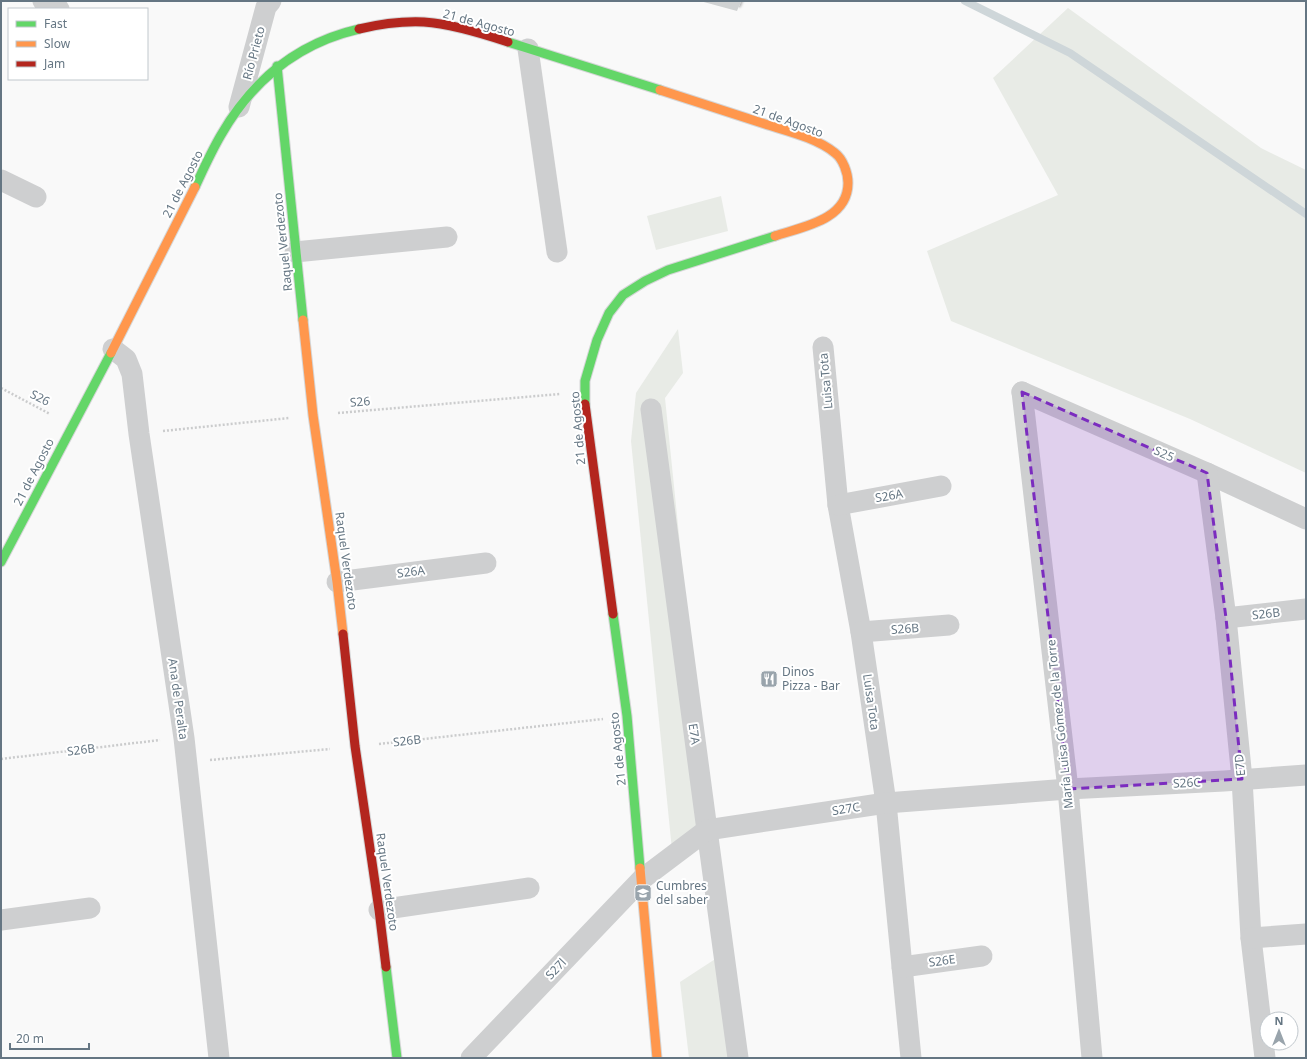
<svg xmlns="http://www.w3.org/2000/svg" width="1307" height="1059" font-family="'Noto Sans',sans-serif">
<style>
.green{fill:#e8ebe6}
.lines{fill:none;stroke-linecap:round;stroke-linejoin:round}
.stream{stroke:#ced6d9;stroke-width:8}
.building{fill:#d0d2d3;filter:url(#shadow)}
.fast-casing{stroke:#d5d6d7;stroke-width:11}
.slow-casing{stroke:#d5d6d7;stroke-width:11}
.jam-casing{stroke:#d5d6d7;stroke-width:11}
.path{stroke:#cbcccd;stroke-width:2.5;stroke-dasharray:2 2;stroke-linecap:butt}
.street{stroke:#cecfd0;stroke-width:21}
.fast{stroke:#63d668;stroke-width:9}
.slow{stroke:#ff974d;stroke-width:9}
.jam{stroke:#b3261e;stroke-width:9}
.marked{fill:#7b2cbf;fill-opacity:0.2;stroke:#7b2cbf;stroke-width:3;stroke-dasharray:8 5;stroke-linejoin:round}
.labels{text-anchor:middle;stroke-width:4;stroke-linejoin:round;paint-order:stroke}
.street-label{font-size:12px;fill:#657683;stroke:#fff}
.poi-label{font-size:12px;fill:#657683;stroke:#fff;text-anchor:start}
</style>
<defs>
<filter id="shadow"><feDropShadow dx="3.5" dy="-3.5" stdDeviation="1" flood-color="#0004"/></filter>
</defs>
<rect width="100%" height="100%" fill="#f9f9f9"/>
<g class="green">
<path d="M1068,8l193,140 45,22v303l-116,-54 -239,-98 -24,-70 131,-56 -65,-117z"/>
<path d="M721,196l7,35 -72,19 -9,-34z"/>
<path d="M678,329l5,44 -18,25 43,421 -35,41 -42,-419 5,-48z"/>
<path d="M726,952l9,106h-46l-9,-76z"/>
</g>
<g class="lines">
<path class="stream" d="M965,1l105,52 236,161"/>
</g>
<path class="building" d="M700,1h41l-4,10z"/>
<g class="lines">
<defs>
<g id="fast">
<path d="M508,42l152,48"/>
<path d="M277,66l26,254"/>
<path d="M195,187c8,-17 16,-35 26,-52 31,-54 77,-92 138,-106"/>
<path d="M585,404v-23l12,-41 12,-27 14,-18 22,-14 23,-11 107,-34"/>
<path d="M1,562l110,-209"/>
<path d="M613,614l14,102 13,152"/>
<path d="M386,967l11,91"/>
</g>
<g id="slow">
<path d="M660,90c35,11 70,23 105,34 22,7 52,14 70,29 8,6 13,20 13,30 0,37 -46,44 -73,53"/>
<path d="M303,320l10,95 24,167 6,52"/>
<path d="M111,353l84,-166"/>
<path d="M640,868l17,190"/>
</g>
<g id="jam">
<path d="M359,29c21,-5 43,-8 65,-7 28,2 57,11 84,20"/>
<path d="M585,404l28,210"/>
<path d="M343,634l12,112 24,164 7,57"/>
</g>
</defs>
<use href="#fast" class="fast-casing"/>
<use href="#slow" class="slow-casing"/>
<use href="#jam" class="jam-casing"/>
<g class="path">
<path d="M1,388l49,26"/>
<path d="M338,413l222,-19"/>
<path d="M163,431l126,-13"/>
<path d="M379,744l224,-25"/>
<path d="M1,759l159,-19"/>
<path d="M210,760l120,-11"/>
</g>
<g class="street">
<path d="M43,1l16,8"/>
<path d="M528,49l29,203"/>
<path d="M239,107l27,-100 5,-6"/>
<path d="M1,180l35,17"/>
<path d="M295,252l152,-15"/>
<path d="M823,347l15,158 23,127 25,171 25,255"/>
<path d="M113,349l13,10 6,15 7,60 45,304 35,320"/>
<path d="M1022,392l46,397 24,269"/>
<path d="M1022,392l185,81 99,46"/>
<path d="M651,409l56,421 31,228"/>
<path d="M1207,473l19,145 16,161 9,159 14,120"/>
<path d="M838,505l103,-19"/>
<path d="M337,582l149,-19"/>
<path d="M1226,618l80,-9"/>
<path d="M861,632l88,-7"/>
<path d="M379,910l150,-22"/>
<path d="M1,920l89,-12"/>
<path d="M1251,938l55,-4"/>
<path d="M902,967l80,-11"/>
<path d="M471,1058l171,-179 65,-49 179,-27 182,-14 156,-8 82,-6"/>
</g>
<use href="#fast" class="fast"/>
<use href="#slow" class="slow"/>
<use href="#jam" class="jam"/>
</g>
<path class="marked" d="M1022,392l185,81 19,145 16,161 -174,10z"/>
<defs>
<symbol id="restaurant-square" viewBox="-11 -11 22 22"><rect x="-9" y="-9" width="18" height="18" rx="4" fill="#99a4ac" stroke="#fff"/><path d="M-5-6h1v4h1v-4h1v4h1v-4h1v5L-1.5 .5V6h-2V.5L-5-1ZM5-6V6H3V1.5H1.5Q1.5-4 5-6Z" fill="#fff"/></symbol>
<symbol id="school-square" viewBox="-11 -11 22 22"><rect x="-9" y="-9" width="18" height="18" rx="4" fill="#99a4ac" stroke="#fff"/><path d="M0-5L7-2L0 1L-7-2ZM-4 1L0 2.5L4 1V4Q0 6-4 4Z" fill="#fff"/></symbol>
</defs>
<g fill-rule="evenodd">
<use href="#restaurant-square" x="759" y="669" width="20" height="20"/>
<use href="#school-square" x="633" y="883" width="20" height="20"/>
</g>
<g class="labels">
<g class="street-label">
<text transform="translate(479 23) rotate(15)" y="4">21 de Agosto</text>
<text transform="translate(254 53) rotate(-75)" y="4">Río Prieto</text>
<text transform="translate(788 121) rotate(20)" y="4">21 de Agosto</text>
<text transform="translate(183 184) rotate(-63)" y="4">21 de Agosto</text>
<text transform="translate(283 242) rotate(-96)" y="4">Raquel Verdezoto</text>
<text transform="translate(826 381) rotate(-95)" y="4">Luisa Tota</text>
<text transform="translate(40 398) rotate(27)" y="4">S26</text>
<text transform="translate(360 402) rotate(-5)" y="4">S26</text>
<text transform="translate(578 428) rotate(-95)" y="4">21 de Agosto</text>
<text transform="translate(1164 454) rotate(24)" y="4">S25</text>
<text transform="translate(34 472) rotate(-63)" y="4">21 de Agosto</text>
<text transform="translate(889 496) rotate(-10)" y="4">S26A</text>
<text transform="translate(346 561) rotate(82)" y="4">Raquel Verdezoto</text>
<text transform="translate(411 572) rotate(-7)" y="4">S26A</text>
<text transform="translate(1266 614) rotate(-6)" y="4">S26B</text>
<text transform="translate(905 629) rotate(-4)" y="4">S26B</text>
<text transform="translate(178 699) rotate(82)" y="4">Ana de Peralta</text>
<text transform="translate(871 702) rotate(82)" y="4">Luisa Tota</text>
<text transform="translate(1060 724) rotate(-96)" y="4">María Luisa Gómez de la Torre</text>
<text transform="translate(694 734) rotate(82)" y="4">E7A</text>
<text transform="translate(407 741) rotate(-6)" y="4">S26B</text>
<text transform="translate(618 749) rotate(-96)" y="4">21 de Agosto</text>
<text transform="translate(81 750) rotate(-7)" y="4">S26B</text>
<text transform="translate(1240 765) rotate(-96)" y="4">E7D</text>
<text transform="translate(1187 783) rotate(-3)" y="4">S26C</text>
<text transform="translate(846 809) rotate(-9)" y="4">S27C</text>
<text transform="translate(387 882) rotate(82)" y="4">Raquel Verdezoto</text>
<text transform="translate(942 961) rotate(-8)" y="4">S26E</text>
<text transform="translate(556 969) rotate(-46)" y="4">S27l</text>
</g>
<g class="poi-label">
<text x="782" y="676">Dinos<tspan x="782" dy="14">Pizza - Bar</tspan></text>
<text x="656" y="890">Cumbres<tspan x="656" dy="14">del saber</tspan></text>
</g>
</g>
<rect width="1307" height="1059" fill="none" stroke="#657683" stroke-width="4"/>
<rect x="8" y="8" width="140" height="72" fill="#ffffff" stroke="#c1c8cd"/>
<rect x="16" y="21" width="20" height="6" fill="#63d668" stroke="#c1c8cd"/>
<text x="44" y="28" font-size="12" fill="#657683">Fast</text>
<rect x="16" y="41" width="20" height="6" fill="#ff974d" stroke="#c1c8cd"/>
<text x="44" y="48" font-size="12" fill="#657683">Slow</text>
<rect x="16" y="61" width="20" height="6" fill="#b3261e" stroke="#c1c8cd"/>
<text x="44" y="68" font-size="12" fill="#657683">Jam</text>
<g transform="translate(1279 1031)"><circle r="19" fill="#ffffff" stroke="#c1c8cd"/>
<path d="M0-3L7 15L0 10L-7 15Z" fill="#99a4ac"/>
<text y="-6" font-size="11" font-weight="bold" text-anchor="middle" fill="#657683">N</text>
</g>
<path d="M10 1043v6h79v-6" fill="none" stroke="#657683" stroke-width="2"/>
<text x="16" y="1043" font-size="12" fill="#657683" stroke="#ffffff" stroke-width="3" paint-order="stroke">20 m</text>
</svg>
